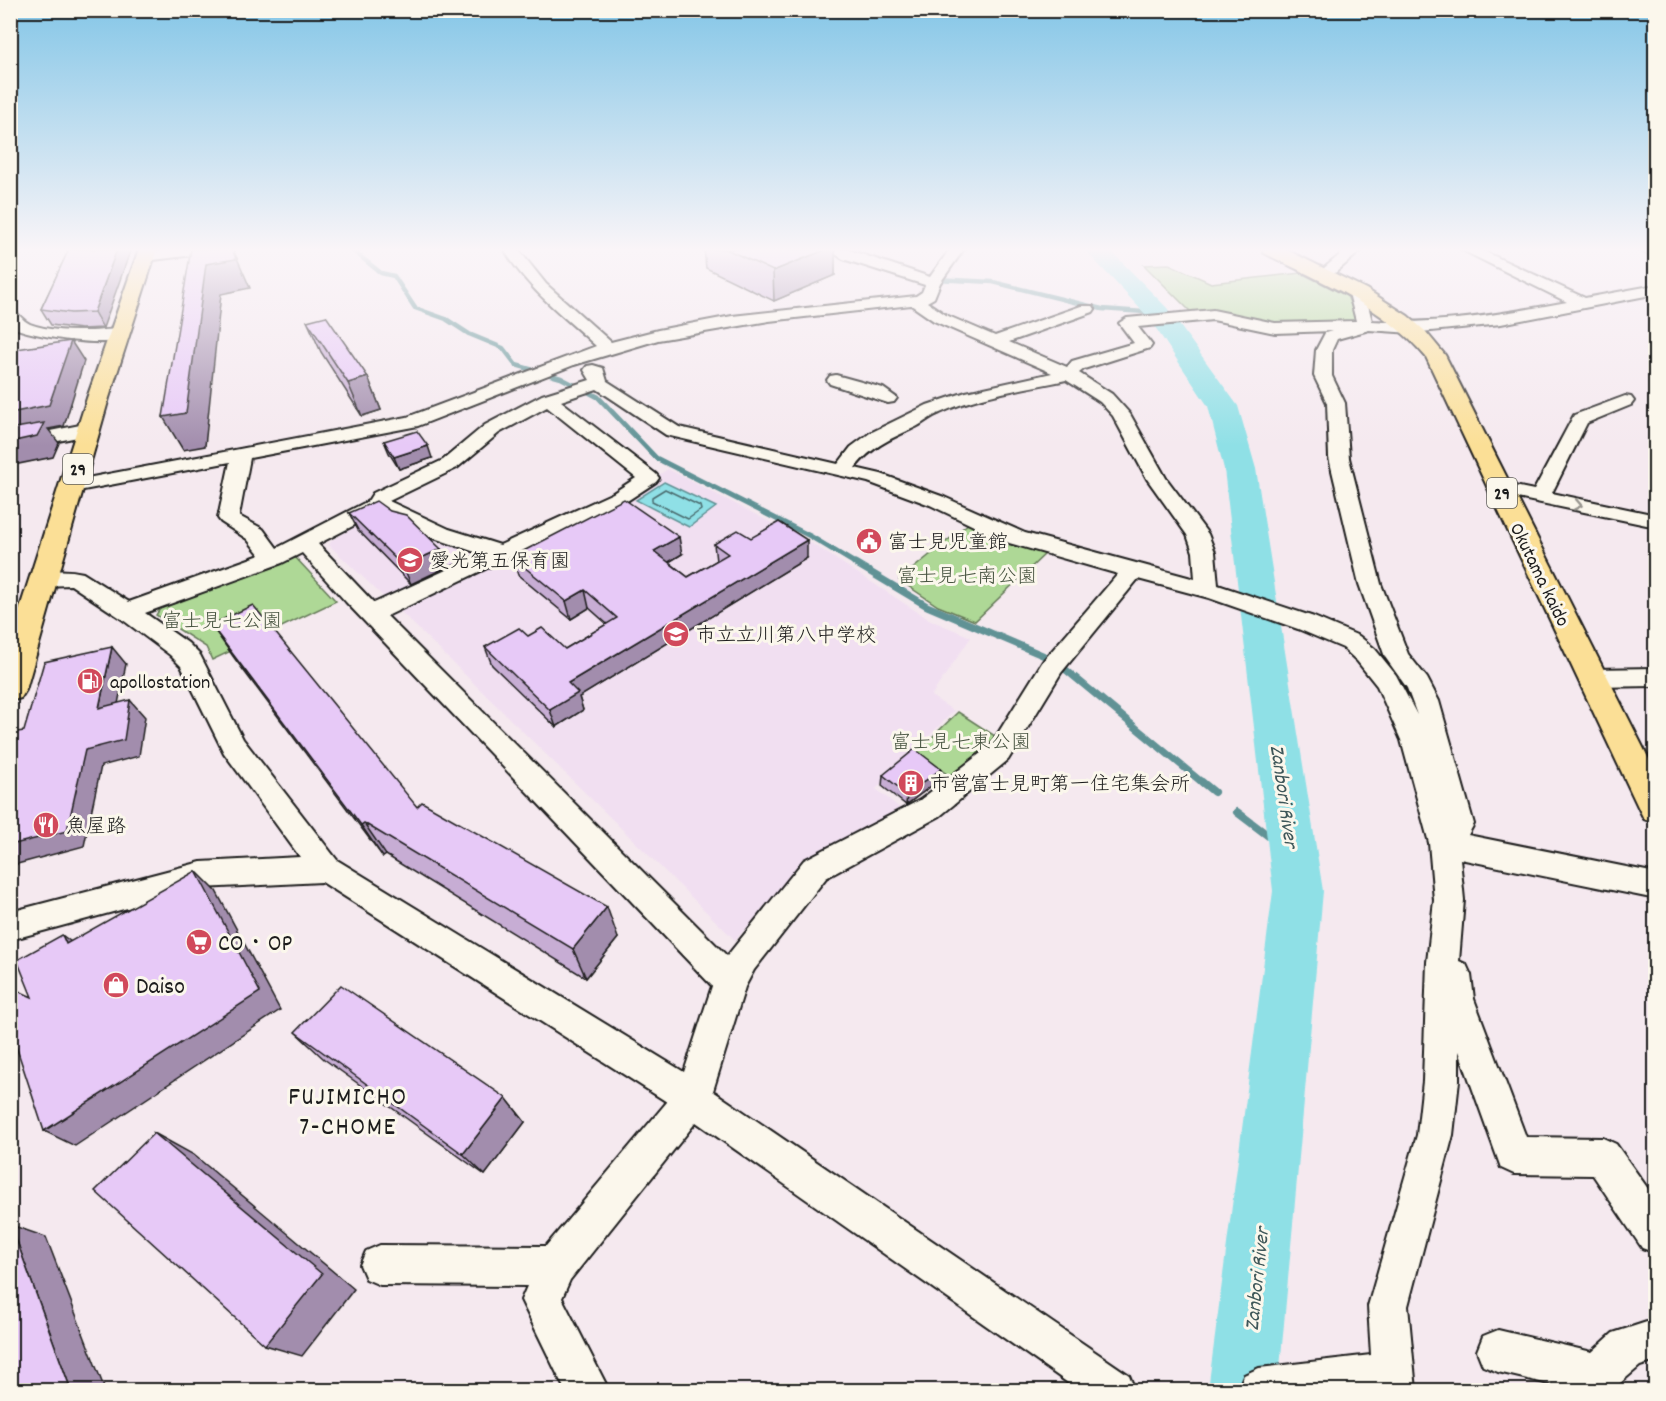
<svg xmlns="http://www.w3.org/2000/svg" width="1666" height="1401" font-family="Dekko,'Klee One',sans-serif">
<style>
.built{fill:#f1dff1}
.green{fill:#aed896;stroke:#657a59;stroke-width:1.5}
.water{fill:#8fe0e6;stroke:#619295;stroke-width:1.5}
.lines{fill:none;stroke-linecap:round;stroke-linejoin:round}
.shore{stroke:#4a6a6d;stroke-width:1.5}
.stream-far3{stroke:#619295;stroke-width:4.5}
.stream-far2{stroke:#619295;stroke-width:5}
.stream-far1{stroke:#619295;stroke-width:7}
.stream{stroke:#619295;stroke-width:8}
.river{fill:#8fe0e6;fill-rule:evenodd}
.minor-casing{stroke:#1c1c1c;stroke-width:4}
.major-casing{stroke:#1c1c1c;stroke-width:4}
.minor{fill:#fbf7ec;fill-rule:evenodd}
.major{fill:#fbdf96;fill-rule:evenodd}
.wall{fill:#c7add4;stroke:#1c1c1c;stroke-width:1.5}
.shaded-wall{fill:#a28dad;stroke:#1c1c1c;stroke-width:1.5}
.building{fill:#e7c9f7;stroke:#1c1c1c;stroke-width:1.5}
.oneway{stroke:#97948e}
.labels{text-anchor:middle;stroke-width:6;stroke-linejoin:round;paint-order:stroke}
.shield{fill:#fbf7ec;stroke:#5f5e5a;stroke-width:1.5}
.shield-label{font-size:18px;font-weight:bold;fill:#1c1c1c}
.poi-label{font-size:20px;fill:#1c1c1c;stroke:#fbf7ec;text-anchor:start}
.street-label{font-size:20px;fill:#1c1c1c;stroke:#fbf7ec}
.park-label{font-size:20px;fill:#485441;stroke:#fbf7ec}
.water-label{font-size:21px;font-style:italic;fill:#3e5759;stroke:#fbf7ec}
.near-poi-label{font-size:24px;fill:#1c1c1c;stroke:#fbf7ec;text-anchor:start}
.near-neighbourhood-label{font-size:26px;letter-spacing:1.5px;fill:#1c1c1c;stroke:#fbf7ec}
</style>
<rect width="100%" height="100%" fill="#f5e9ef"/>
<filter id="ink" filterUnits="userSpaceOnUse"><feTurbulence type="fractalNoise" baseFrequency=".0167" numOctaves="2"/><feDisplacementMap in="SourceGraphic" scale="12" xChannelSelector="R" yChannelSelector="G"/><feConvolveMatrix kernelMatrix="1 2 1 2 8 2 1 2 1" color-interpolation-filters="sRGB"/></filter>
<g filter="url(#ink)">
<g class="built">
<path d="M668,469l146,76 116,75 41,17 -40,59 23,15 -78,78 24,19 -92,53 -73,79 -339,-333 225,-108z"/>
<path d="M375,516l111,39 -98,46 -59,-56 3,-5z"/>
</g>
<g class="green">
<path d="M1169,264l42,19 90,-10 46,23 9,22 -5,4 -83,2 -75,-10 -49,-49z"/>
<path d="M969,523l78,29 -72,69 -37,-15 -39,-26z"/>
<path d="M296,558l40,43 -124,59 -6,-13 -50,-32 5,-8 70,-25 53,-23z"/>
<path d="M958,712l40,26 -7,8 -40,31 -34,-25z"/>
</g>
<path class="water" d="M664,482l52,25 -27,20 -53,-27z"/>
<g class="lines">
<path class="shore" d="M665,489l35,17 1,4 -13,9 -36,-18v-4z"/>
<g class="stream-far3">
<path d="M351,249l30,24 13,3 21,32 31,11 23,15 34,14 13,17 45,13 23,12"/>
<path d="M935,279l58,3 109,27 56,4"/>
</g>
<path class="stream-far2" d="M581,388l17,9 58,61 154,78 48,29"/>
<path class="stream-far1" d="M855,563l72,43 127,54 150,124"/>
<g class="stream">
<path d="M1202,782l12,10"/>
<path d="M1237,812l54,41"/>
</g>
<path class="river" d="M1084,249h25l58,59 71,98 18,63 67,422 -45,499h-70l65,-499 -49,-422 -16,-63 -59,-88z"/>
<defs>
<g id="minor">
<path d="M172,249h45l-7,4 -65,8 -7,-4 7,-4z"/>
<path d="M504,249h14l28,35 65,58 47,-12 74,-14 184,-20 6,-4 3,-7 -82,-26 -15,-10h18l84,28 20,-28h14l-24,34 -6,15 -7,4 19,13 49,21 86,-30h12l2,3 -2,3 -84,30 58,25 5,-6 62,-18 -15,-20 8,-5 86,-8 62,13 81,-2 -7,-28 8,-5 8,5 7,28c66,4 131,-7 195,-19l-107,-53h19l106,49 71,-13v9l-155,30 -90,9 -42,-3 -32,9 -5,11v26l13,27 4,55 32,126 27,70 19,24 12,23 35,123 -6,11 188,38v26l-196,-40 4,41 -5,61 7,3 5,11 3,24 52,138 77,1 13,6 40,56v53l-14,-5 -49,-73 -79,-1 -13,-6 -42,-117v30l-6,54 -45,171 8,84h-178l6,-15 15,-7 112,-13 -3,-49 49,-171 6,-54 4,-119 7,-62 -5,-57 -28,-103 -24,-54 -20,-25 -14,-13 -45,-19 -89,-31 -71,-19 -77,94 -53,87 -68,56 -114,62 -72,92 -9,17 -32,104 416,284 6,15h-57l-382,-268 -126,158 -8,18 47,92h-44l-44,-90 6,-14 -147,-1 -14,-6 -6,-14 6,-14 14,-6 166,1 121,-144 -345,-220 -121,6 -191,52v-28l191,-50 99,-5 -76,-104 -43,-87 -11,-11 -51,-38 -48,-32 -28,1 -8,-2 -3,-5 3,-5c14,-4 33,-5 48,-1l46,29 131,-47 -13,-16 -26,-17 -3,-4 12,-56 -157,30 -7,-2 -3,-4 3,-4 341,-65 189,-71c-32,-30 -69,-57 -92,-97zM911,305l23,16 118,52 -86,19 -39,13 -57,28 -19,14 -13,17 -159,-37 -72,-46 -4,-13 -10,-3 -6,1 -3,4 6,10 -48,15 -57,30 -42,35 -70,33 -5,8 -91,47 -14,-19 -24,-13 11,-58 168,-32 156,-61 84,-25 111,-19zM1213,320l62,13 57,-2 -7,2 -9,17 -2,26 13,27 2,55 30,126 26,73 22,31 10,27 -21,-40 -21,-26 -16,-13 -45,-19 -96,-32 -3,-33 -7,-18 -42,-56 -36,-64 -18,-20 -33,-21 5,-4 66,-21 2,-3 -14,-18zM1066,380l34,22 13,14 34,63 40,56 6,17 2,27 -170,-46 -81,-36 -63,-23 -26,-6c17,-22 37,-30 61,-41 8,-4 15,-11 24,-14 39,-18 85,-24 126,-33zM597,389l69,46 202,47 62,23 79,38 109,31 -75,87 -53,85 -70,54 -116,60 -77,96 -340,-340 240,-115 29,-19 3,-4 -3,-4 -95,-73zM547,407l89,71 -23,15 -113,52 -51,-16 -60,-28 68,-33 42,-35zM380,512l39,21 62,21 -107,49 -56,-59zM302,553l44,49 366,384 -28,86 -347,-212 -94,-121 -43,-84 -12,-12 -43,-30 137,-50z"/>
<path d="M1347,249h16l-35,30h-10l-2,-3 2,-3z"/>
<path d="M1638,249h18v10z"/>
<path d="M10,310c9,2 11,10 20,14 18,7 42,7 62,7 10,0 29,-5 36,4 -13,16 -99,1 -118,-9z"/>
<path d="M836,375l47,13 14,10 -3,4 -6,1 -58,-19 -3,-4 3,-4z"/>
<path d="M1625,396l6,1 3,4 -3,4 -44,18 -35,70 104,22v12l-163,-34 -3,-4 3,-4 7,-2 34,7 40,-75z"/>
<path d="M90,423l7,2 2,4 -2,4 -87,18v-12z"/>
<path d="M1656,668v18l-64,1 -9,-3 -3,-6 3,-6 9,-3z"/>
<path d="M1656,1319v42l-16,5 -28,24h-38l-76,-18 -15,-6 -6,-15 6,-15 15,-6 94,22 21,-19z"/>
</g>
<g id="major">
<path d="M139,249h18l-48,149 -83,292 -5,8 -11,3v-62l77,-241z"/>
<path d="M1262,249h23l81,40 42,27 18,16 19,23 211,418v50l-12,-4 -5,-10 -213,-452c-43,-51 -104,-75 -162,-104z"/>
</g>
</defs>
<use href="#minor" class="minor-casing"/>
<use href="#major" class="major-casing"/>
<use href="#minor" class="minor"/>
<use href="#major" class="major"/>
</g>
<g class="wall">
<path d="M69,249l34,79 -22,1 -30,-4 -10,-16z"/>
<path d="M704,249h131v26l-61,26 -68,-33z"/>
<path d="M307,321l61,56 13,33 -19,6 -41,-64z"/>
<path d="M384,441l48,17 -33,11 -10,-16z"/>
<path d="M349,513l92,36 8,17 -38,18 -53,-54z"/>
<path d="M751,538l56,20 -228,139 4,13 -27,17 -64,-62 -7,-18 43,-11 37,13 42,-25 -18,-16 -18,11 -53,-44 -6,-18 170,-3 -13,8 19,15 28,-16 -2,-17z"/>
<path d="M211,625l206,182 201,131 -32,40 -200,-123 -3,2 -148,-198z"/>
<path d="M883,775l56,5 -33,25 -24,-19z"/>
<path d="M295,1032l211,66 19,24 -40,53 -161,-116z"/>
</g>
<g class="shaded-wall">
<path d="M117,249h14l-28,79 -9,-16z"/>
<path d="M232,249h1l8,18 9,21 -29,6 -16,152 -22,4 -20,-33 43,-153z"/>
<path d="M827,249h8v26l-61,26 -1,-30z"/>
<path d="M71,341l13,20 -20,65 -16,3 11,14 -6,14 -39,8 -4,14v-66z"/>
<path d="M368,377l13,33 -19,6 -14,-33z"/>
<path d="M428,446l4,12 -33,11 -5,-12z"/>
<path d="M679,537l3,17 -25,15 -3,-18z"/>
<path d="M807,540v18l-228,139 4,13 -27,17 -6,-17 18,-27z"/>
<path d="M441,549l8,17 -38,18 -8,-18z"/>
<path d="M585,590l4,18 -18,11 -5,-18z"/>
<path d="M112,647l14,17 -12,60 -15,-16z"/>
<path d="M130,700l15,17 -6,39 -38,10 -17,80 -74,20v-21l75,-95z"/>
<path d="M941,769l-2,11 -33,25 1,-11z"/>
<path d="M364,823l22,32 -3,2 -22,-32z"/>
<path d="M196,871l20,20 64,119 -205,136 -31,-15z"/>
<path d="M607,907l11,31 -32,40 -13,-29z"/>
<path d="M62,935l25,19 -21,-10z"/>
<path d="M506,1098l19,24 -40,53 -22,-21z"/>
<path d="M154,1133l40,22 160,134 -52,67 -37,-11z"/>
<path d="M11,1225l35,12 59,153h-34z"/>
</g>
<g class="building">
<path d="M69,249h48l-23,63 -23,1 -30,-4z"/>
<path d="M191,249h41l4,10 -30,5 -20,149 -23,4z"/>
<path d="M726,249h101l-54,22z"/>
<path d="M326,316l42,61 -20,6 -41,-62z"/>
<path d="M71,341l-22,64 -39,8v-63z"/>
<path d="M44,423l-7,13 -27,6v-13z"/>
<path d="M417,431l11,15 -34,11 -10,-16z"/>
<path d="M624,499l55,38 -25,14 34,26 40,-23 -14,-10 24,-14 13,8 28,-16 28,18 -239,143 10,10 -28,17 -65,-63 34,-19 9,8 14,-8 23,21 52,-31 -32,-28 -19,11 -54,-44z"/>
<path d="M376,501l14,10 16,4 35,34 -38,17 -54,-53z"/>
<path d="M253,605l164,202 5,-5 185,105 -34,42 -209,-126 -3,2 -150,-200z"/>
<path d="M112,647l-13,61 31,-8 -6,40 -39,10 -18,81 -57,14v-70l4,-13 -4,1v-5l7,-26 7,-1 20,-69z"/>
<path d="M915,749l26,20 -34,25 -24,-19z"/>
<path d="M196,871l64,121 -216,139 -30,-91 -4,-4v-49l22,10 -15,-37 45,-25 4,9z"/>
<path d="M341,985l165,113 -43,56 -168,-122z"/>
<path d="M154,1133l168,141 -57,71 -170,-154z"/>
<path d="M10,1225h1l60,165h-61z"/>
</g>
<defs><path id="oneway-chevron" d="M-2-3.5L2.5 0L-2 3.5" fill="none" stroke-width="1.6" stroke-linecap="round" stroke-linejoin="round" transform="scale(1.5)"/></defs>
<use class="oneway" href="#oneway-chevron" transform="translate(1578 505) rotate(11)"/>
</g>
<linearGradient id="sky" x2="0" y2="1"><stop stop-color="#84c6e7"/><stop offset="0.56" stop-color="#faf5f8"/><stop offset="1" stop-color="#faf5f8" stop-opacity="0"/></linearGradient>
<rect width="1666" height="446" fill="url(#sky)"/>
<defs>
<symbol id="civic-disc" viewBox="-11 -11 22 22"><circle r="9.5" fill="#d1495b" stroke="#fbf7ec"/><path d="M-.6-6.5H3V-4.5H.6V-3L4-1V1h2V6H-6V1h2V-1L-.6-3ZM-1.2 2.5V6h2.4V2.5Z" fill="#fff"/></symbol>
<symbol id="school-disc" viewBox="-11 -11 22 22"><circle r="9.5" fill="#d1495b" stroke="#fbf7ec"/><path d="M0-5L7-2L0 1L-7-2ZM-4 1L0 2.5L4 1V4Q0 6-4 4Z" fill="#fff"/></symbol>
<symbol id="fuel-disc" viewBox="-11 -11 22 22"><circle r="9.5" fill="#d1495b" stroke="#fbf7ec"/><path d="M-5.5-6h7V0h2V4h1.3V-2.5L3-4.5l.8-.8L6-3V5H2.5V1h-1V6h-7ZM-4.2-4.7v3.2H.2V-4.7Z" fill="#fff"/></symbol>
<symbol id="building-disc" viewBox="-11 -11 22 22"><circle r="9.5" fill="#d1495b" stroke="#fbf7ec"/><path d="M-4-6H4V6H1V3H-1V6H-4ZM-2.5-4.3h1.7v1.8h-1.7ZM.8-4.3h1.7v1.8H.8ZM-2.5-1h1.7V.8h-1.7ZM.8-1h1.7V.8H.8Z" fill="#fff"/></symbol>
<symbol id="restaurant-disc" viewBox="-11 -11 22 22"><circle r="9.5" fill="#d1495b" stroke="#fbf7ec"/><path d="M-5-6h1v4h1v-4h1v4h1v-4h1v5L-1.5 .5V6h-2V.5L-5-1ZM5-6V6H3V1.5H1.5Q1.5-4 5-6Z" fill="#fff"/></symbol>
<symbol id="supermarket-disc" viewBox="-11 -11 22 22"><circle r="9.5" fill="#d1495b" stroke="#fbf7ec"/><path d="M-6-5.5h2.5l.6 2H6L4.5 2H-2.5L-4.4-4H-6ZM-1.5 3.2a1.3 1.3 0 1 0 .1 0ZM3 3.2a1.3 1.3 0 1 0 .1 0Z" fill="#fff"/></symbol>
<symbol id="shop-disc" viewBox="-11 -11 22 22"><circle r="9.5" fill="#d1495b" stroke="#fbf7ec"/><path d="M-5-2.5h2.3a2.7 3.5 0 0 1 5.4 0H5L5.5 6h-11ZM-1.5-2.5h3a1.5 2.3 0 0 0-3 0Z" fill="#fff"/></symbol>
</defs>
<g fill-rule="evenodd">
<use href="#civic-disc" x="854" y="526" width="30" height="30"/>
<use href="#school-disc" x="395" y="545" width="30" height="30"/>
<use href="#school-disc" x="661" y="619" width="30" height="30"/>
<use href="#fuel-disc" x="75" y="666" width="30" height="30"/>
<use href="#building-disc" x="896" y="768" width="30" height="30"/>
<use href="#restaurant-disc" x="31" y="810" width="30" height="30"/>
<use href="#supermarket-disc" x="184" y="927" width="30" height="30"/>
<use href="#shop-disc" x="101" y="970" width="30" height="30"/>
</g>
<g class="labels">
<g class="shield">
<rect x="63" y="454" width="30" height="30" rx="4.5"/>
<rect x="1487" y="478" width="30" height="30" rx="4.5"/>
</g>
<g class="shield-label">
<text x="78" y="475">29</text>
<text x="1502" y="499">29</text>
</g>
<g class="poi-label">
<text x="888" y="548">富士見児童館</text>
<text x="430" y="567">愛光第五保育園</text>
<text x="696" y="641">市立立川第八中学校</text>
<text x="110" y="688">apollostation</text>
<text x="930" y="790">市営富士見町第一住宅集会所</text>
<text x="66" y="832">魚屋路</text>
</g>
<g class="street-label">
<text transform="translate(1541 574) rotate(64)" y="7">Okutama kaido</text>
</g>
<g class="park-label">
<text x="967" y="582">富士見七南公園</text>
<text x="222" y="627">富士見七公園</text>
<text x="961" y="748">富士見七東公園</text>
</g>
<g class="water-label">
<text transform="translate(1285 796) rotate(82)" y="7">Zanbori River</text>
<text transform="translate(1256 1279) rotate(-84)" y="7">Zanbori River</text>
</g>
<g class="near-poi-label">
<text x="218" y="950">CO・OP</text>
<text x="136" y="993">Daiso</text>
</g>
<g class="near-neighbourhood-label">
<text x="348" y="1104">FUJIMICHO<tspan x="348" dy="30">7-CHOME</tspan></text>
</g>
</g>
<rect width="1666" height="1401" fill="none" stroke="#fbf7ec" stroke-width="36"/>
<rect x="18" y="18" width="1630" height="1365" fill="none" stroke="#1c1c1c" stroke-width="2" filter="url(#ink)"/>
</svg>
